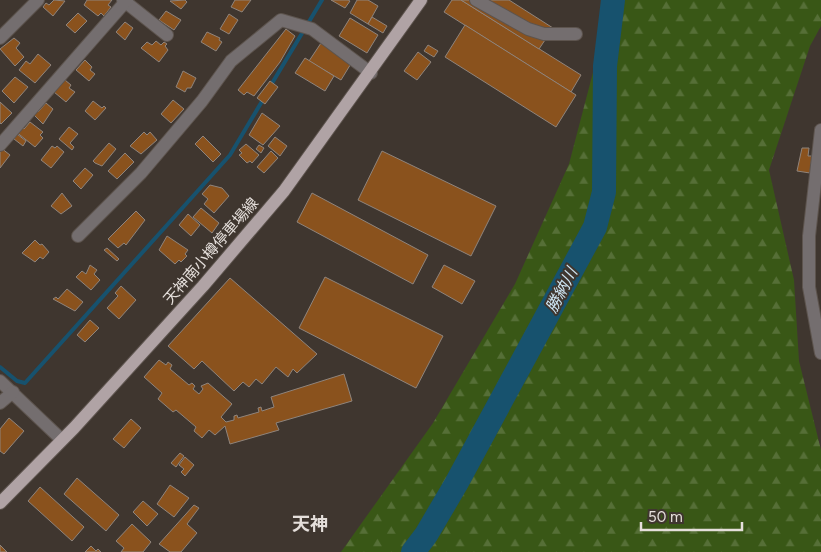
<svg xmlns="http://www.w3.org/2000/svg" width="821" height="552" font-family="Figtree,'Noto Sans JP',sans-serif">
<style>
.forest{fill:url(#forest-firs)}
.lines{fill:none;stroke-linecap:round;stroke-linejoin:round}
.stream{stroke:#17526e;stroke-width:4}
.river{stroke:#17526e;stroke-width:24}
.building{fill:#8a521d;stroke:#8f847c}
.minor-casing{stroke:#5d544e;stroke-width:14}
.major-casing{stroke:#5d544e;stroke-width:14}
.minor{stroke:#746e6f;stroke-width:12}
.major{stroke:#b0a3a5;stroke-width:12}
.labels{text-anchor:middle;stroke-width:4;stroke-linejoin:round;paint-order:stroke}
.street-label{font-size:15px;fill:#e5dfdb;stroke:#3f362f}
.water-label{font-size:16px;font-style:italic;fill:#d0e7f5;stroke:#3f362f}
.quarter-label{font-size:18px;font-weight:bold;fill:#e5dfdb;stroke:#3f362f}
</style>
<defs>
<pattern id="forest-firs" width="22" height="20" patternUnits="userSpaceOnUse" patternTransform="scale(1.25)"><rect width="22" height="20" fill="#395716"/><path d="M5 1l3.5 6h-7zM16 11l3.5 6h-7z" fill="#566f37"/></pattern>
</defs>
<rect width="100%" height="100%" fill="#3f362f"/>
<path class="forest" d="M612,0h209v26l-11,20 -41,124 25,110 5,81 22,89v102h-480l92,-129 82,-139 54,-120z"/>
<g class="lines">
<g class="stream">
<path d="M271,85l51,-85"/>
<path d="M0,367l17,14 8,2 205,-228 34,-57"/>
</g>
<path class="river" d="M413,552l13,-17 30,-51 139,-257 9,-35 1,-126 8,-66"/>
</g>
<g class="building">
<path d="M54,0l11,1 -12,15 -10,-9 3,-4 3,2z"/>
<path d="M87,0h25l-4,5 3,2 -7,9 -3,-3 -3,3 -14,-11z"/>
<path d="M185,0l2,2 -6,7 -11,-8z"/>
<path d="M235,0h16l-9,12 -11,-5z"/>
<path d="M331,0h17l2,1 -5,7z"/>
<path d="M357,0h11l10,6 -10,18 -18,-11z"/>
<path d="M452,0h9l120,75 -10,17 -127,-80z"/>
<path d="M461,0h48l44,28 -14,21z"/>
<path d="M166,11l15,9 -7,10 -15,-10z"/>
<path d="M78,13l9,8 -12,12 -9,-8z"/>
<path d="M229,14l9,6 -9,14 -9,-5z"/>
<path d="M372,17l15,9 -4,7 -15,-9z"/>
<path d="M350,18l28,17 -11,18 -28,-17z"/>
<path d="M125,22l8,6 -8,12 -9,-8z"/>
<path d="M465,25l111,70 -20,32 -111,-70z"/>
<path d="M286,29l9,7 -15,26 -26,34 -7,-4 -3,3 -6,-5z"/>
<path d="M207,32l13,6 -1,2 3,2 -6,9 -15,-9z"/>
<path d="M14,38l6,5 -4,5 8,9 -9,9 -15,-17z"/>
<path d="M156,41l5,4 3,-3 3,2 -2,2 3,4 -9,12 -18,-14 6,-6 5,3z"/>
<path d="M321,43l31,19 -11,18 -32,-19z"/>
<path d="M428,45l10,6 -4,6 -10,-6z"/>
<path d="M418,52l13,10 -14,18 -13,-9z"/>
<path d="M38,54l13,11 -16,18 -16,-13 7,-9 4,3z"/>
<path d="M305,58l29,18 -9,15 -30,-18z"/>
<path d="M85,60l7,7 -2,3 5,4 -6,7 -13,-11z"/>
<path d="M183,71l13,7 -5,10h-4l-2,4 -9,-5z"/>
<path d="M15,77l13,10 -14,16 -12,-12z"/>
<path d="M65,80l6,5 -2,3 6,4 -9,10 -12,-10z"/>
<path d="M270,81l8,6 -13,17 -8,-6z"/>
<path d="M173,100l11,9 -13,14 -10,-9z"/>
<path d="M93,101l9,7 2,-2 2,2 -11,12 -10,-9z"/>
<path d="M0,102l12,11 -11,11 -1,-1z"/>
<path d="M46,103l7,6 -10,15 -11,-11 4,-3 2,2z"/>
<path d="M262,113l18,13 -17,19 -14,-10z"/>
<path d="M30,122l13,10 -3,3 3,3 -8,9 -20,-16 4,-6 5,4z"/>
<path d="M69,127l9,7 -8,9 4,4 -2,3 -13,-11z"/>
<path d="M144,132l3,3 3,-3 7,8 -16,14 -11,-8z"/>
<path d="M17,134l9,7 -3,5 -9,-7z"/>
<path d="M203,136l18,18 -8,8 -18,-18z"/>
<path d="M275,137l12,9 -7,10 -12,-10z"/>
<path d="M109,143l7,6 -14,17 -7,-3 -2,-2z"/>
<path d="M246,144l13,11 -7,8 -2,-2 -3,2 -8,-8 3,-2 -3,-3z"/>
<path d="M259,145l5,3 -3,5 -5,-4z"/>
<path d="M52,146l3,2 2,-2 7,6 -13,16 -10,-8z"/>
<path d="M1,148l9,7 -10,13v-18z"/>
<path d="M802,148h7l-1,8h4l-2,17 -13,-2z"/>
<path d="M271,151l7,7 -14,15 -7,-6z"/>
<path d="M382,151l114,55 -25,50 -113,-56z"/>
<path d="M125,153l9,9 -17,17 -9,-8z"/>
<path d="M85,168l8,7 -12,14 -8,-8z"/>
<path d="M210,185l12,3 7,8 -15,17 -10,-9 4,-5 -6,-5z"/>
<path d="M62,193l10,13 -11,8 -10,-8z"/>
<path d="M312,193l116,62 -15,29 -116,-62z"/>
<path d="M201,208l18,15 -7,10 -19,-16z"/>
<path d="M136,211l9,9 -19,25 -2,-2 -6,5 -10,-9z"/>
<path d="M188,214l12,11 -9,11 -12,-11z"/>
<path d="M167,236l21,14 -3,4 2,2 -6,6 -2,-2 -4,4 -16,-14z"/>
<path d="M35,240l5,5 2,-1 7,8 -6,7 -3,-2 -5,5 -13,-9z"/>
<path d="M107,248l12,11 -2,2 -13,-11z"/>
<path d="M90,265l7,5 -3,4 6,6 -9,10 -15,-13 6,-6 4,3z"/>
<path d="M444,265l31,16 -13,23 -30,-17z"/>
<path d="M325,277l118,59 -27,52 -117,-60z"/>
<path d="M230,278l87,76 -20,19 -4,-4 -5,8 -12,-10 -14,17 -6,-5 -7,8 -6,-5 -9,9 -32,-30 -8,8 -26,-23z"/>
<path d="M121,286l15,14 -17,19 -12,-11 11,-12 -3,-3z"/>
<path d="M67,289l16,13 -8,9 -22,-12 3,-2 2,2z"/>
<path d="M90,320l9,8 -14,14 -8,-7z"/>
<path d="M159,360l7,5 2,-3 4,3 -2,4 19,16 3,-2 3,3 -2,3 6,5 4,-5 -2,-3 7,-3 24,21 -11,13 5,5 8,-2v-4l3,-1 1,3 21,-6 -1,-4 3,-1 1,4 12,-4 -3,-10 73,-23 8,27 -76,22 3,7 -49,14 -5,-18 -10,9 -6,-5 -7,8 -8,-7 2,-4 -20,-17 -3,2 -15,-13 4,-6 -18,-16z"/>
<path d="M9,418l15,13 -20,23 -4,-3v-22z"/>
<path d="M131,419l10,9 -17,20 -11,-9z"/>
<path d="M180,453l4,3 -8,11 -5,-4z"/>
<path d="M185,457l9,8 -9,11 -4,-4 3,-3 -5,-4z"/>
<path d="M77,478l42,37 -13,16 -42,-37z"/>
<path d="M170,485l19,13 -15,19 -17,-13z"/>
<path d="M40,487l44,40 -12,14 -44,-40z"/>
<path d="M143,501l15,13 -11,12 -14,-14z"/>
<path d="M194,505l5,3 -12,16 10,9 -16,19h-11l-11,-8z"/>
<path d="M132,524l19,18 -8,10h-22l3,-4 -8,-7z"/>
<path d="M0,545l7,7h-7z"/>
<path d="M91,546l5,5 2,-2 3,3h-16z"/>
</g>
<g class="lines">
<defs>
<g id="minor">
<path d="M123,0l44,35"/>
<path d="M476,0l52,29 16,5h32"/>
<path d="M0,38l38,-38"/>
<path d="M821,130l-12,106v51l12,66"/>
<path d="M0,145l127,-145"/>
<path d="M78,236l63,-63 61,-72 29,-40 50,-41 31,9 59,44"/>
<path d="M0,381l61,58"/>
<path d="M0,403l13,-11"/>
</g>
<path id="major" d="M0,503l74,-75 129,-142 81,-95 137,-191"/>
</defs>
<use href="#minor" class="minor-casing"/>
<use href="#major" class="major-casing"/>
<use href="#minor" class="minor"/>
<use href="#major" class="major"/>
</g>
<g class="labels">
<g class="street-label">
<text transform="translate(211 251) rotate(-49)" y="5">天神南小樽停車場線</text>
</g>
<g class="water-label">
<text transform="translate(561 290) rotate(-62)" y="6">勝納川</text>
</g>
<g class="quarter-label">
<text x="310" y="530">天神</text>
</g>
</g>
<path d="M641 522v8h101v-8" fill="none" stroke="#e5dfdb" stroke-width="2.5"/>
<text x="648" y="522" font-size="15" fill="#e5dfdb" stroke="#3f362f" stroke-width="4" paint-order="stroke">50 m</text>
</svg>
